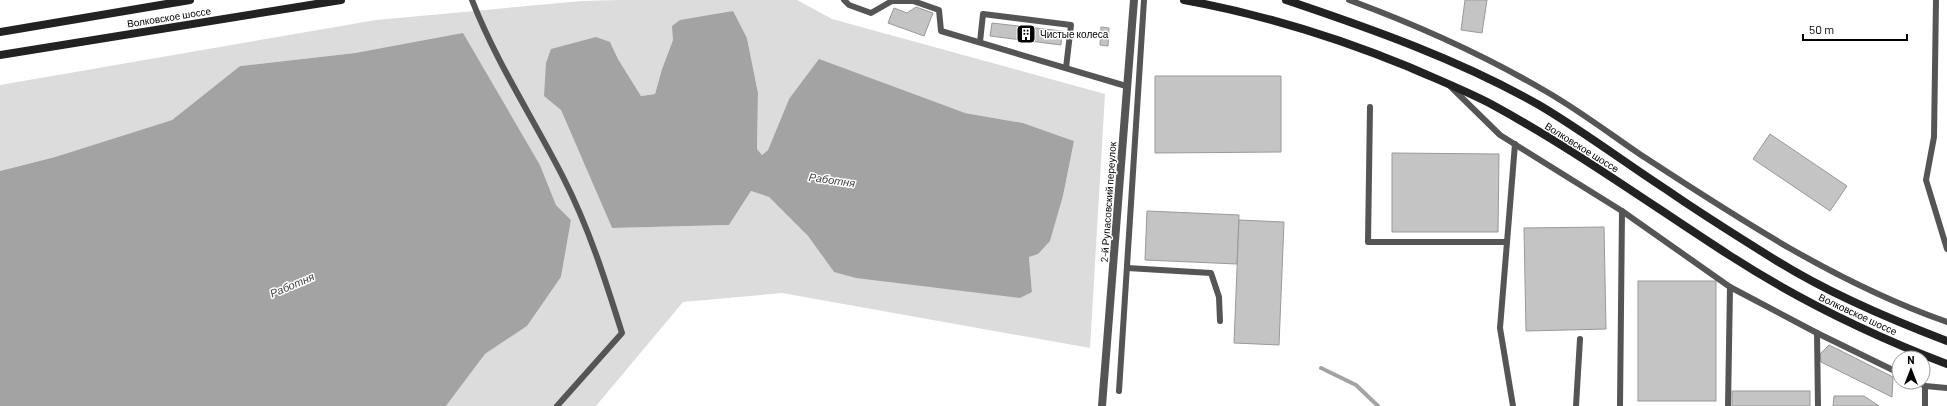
<svg xmlns="http://www.w3.org/2000/svg" width="1947" height="406" font-family="Barlow,sans-serif">
<style>
.green{fill:#dcdcdc;fill-rule:evenodd}
.water{fill:#a3a3a3}
.lines{fill:none;stroke-linecap:round;stroke-linejoin:round}
.stream{stroke:#a3a3a3;stroke-width:4}
.building{fill:#c4c4c4;stroke:#999}
.lane{stroke:#555;stroke-width:6}
.street{stroke:#555;stroke-width:8}
.secondary{stroke:#222;stroke-width:8}
.labels{text-anchor:middle;stroke-width:3;stroke-linejoin:round;paint-order:stroke}
.street-label{font-size:10px;fill:#000;stroke:#fff}
.poi-label{font-size:10px;fill:#000;stroke:#fff;text-anchor:start}
.water-label{font-size:11px;font-style:italic;fill:#444;stroke:#fff}
</style>
<rect width="100%" height="100%" fill="#fff"/>
<path class="green" d="M619,0h178l35,19 273,75 -15,254 -308,-55 -99,9 -87,104h-150l39,-52 42,-28 34,-49 10,-57 -15,-15 -16,-40 -78,-131 -107,19 -115,13 -68,54 -117,37 -55,14v-86l376,-65 206,-19zM732,11l15,27 11,55 -1,56 5,6 6,-5 21,-51 176,14 58,10 51,18 -11,55 -13,44 -21,17 3,35 -198,-20 -26,-36 -39,-39 -18,-6 -22,34 -117,3 -51,-118 49,-68 8,17 23,37 14,-2 7,-25 11,-29z"/>
<g class="water">
<path d="M733,11l14,27 11,55 -1,56 5,6 6,-5 21,-51 30,-40 146,54 58,10 51,18 -11,55 -13,45 -12,13 -9,3 3,35 -12,6 -164,-20 -22,-6 -26,-36 -39,-39 -18,-6 -22,34 -117,3 -51,-118 -17,-14 2,-33 5,-14 45,-12 14,5 8,17 23,37 14,-2 7,-25 11,-29 -1,-14 8,-6z"/>
<path d="M463,33l77,132 16,40 15,15 -10,57 -34,49 -42,28 -39,52h-446v-235l55,-14 117,-37 68,-54 115,-13z"/>
</g>
<g class="lines">
<path class="stream" d="M1321,368l35,17 22,21"/>
</g>
<g class="building">
<path d="M1465,0h22l-5,33 -21,-3z"/>
<path d="M916,7l17,6 -9,23 -36,-13 6,-15 13,5z"/>
<path d="M992,23l70,8 -1,14 -71,-9z"/>
<path d="M1101,27l8,1 -1,18 -8,-1z"/>
<path d="M1155,76h126v76l-126,1z"/>
<path d="M1770,134l77,52 -17,25 -77,-52z"/>
<path d="M1392,153l107,1 -1,78h-106z"/>
<path d="M1147,211l92,4 -2,49 -92,-4z"/>
<path d="M1239,220l45,2 -5,123 -45,-2z"/>
<path d="M1604,227l2,102 -80,2 -2,-103z"/>
<rect x="1638" y="281" width="78" height="120"/>
<path d="M1829,345l64,32 -1,20 -71,-35 -1,-8z"/>
<rect x="1732" y="391" width="78" height="15"/>
<path d="M1834,396h30l15,10h-46z"/>
</g>
<g class="lines">
<g class="lane">
<path d="M472,0c24,62 61,118 91,177 26,51 42,102 59,156l-65,73"/>
<path d="M844,0l5,5 22,8 21,-12h21l26,9 2,21 185,55"/>
<path d="M1349,0c68,25 135,55 198,92 33,19 63,42 94,63 98,64 195,128 306,167"/>
<path d="M1936,0l-2,137 -8,43 21,69"/>
<path d="M980,42l3,-28 88,11 -5,43"/>
<path d="M1450,86l50,49 122,76 108,76 87,46 82,40"/>
<path d="M1370,107l-2,135h139"/>
<path d="M1127,268l84,5 8,24 1,24"/>
<path d="M1817,333l1,73"/>
<path d="M1918,382l7,4 22,2"/>
<path d="M1119,391l25,-391"/>
<path d="M1513,406l-13,-78 15,-184"/>
<path d="M1576,406l4,-67"/>
<path d="M1620,406l2,-195"/>
<path d="M1728,406l2,-119"/>
<path d="M1925,406v-20"/>
</g>
<path class="street" d="M1102,406l32,-406"/>
<g class="secondary">
<path d="M1184,0c77,14 152,37 225,67 27,12 55,23 82,37 83,45 159,100 238,151 68,44 142,80 218,109"/>
<path d="M1286,0c86,29 174,60 253,105 44,26 85,57 128,85 36,25 73,48 110,71 53,33 112,58 170,80"/>
<path d="M0,32l190,-32"/>
<path d="M0,55l341,-55"/>
</g>
</g>
<defs>
<symbol id="building-square" viewBox="-11 -11 22 22"><rect x="-9" y="-9" width="18" height="18" rx="4" fill="#000" stroke="#fff"/><path d="M-4-6H4V6H1V3H-1V6H-4ZM-2.5-4.3h1.7v1.8h-1.7ZM.8-4.3h1.7v1.8H.8ZM-2.5-1h1.7V.8h-1.7ZM.8-1h1.7V.8H.8Z" fill="#fff"/></symbol>
</defs>
<g fill-rule="evenodd">
<use href="#building-square" x="1015" y="23" width="22" height="22"/>
</g>
<g class="labels">
<g class="street-label">
<text transform="translate(169 17) rotate(-9)" y="4">Волковское шоссе</text>
<text transform="translate(1582 147) rotate(32)" y="4">Волковское шоссе</text>
<text transform="translate(1108 202) rotate(-86)" y="4">2-й Рупасовский переулок</text>
<text transform="translate(1858 314) rotate(25)" y="4">Волковское шоссе</text>
</g>
<g class="poi-label">
<text x="1040" y="38">Чистые колеса</text>
</g>
<g class="water-label">
<text transform="translate(832 180) rotate(8)" y="4">Работня</text>
<text transform="translate(292 285) rotate(-23)" y="4">Работня</text>
</g>
</g>
<g transform="translate(1911 370)"><circle r="19" fill="#ffffff" stroke="#999999"/>
<path d="M0-3L7 15L0 10L-7 15Z" fill="#000000"/>
<text y="-6" font-size="11" font-weight="bold" text-anchor="middle" fill="#000000">N</text>
</g>
<path d="M1803 34v6h104v-6" fill="none" stroke="#000000" stroke-width="2"/>
<text x="1809" y="34" font-size="12" fill="#000000" stroke="#ffffff" stroke-width="3" paint-order="stroke">50 m</text>
</svg>
